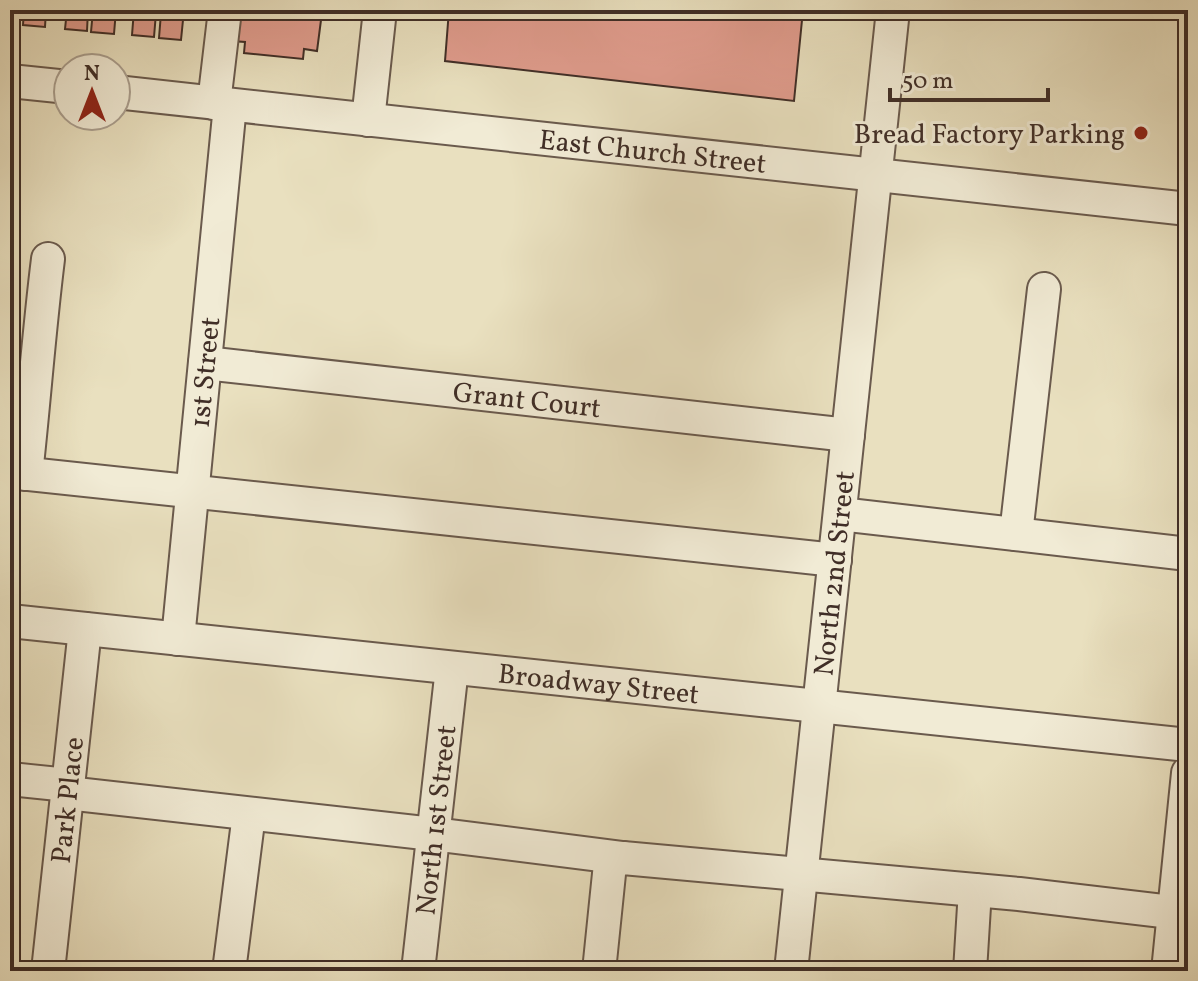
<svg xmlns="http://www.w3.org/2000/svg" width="1198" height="981" font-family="Vollkorn,serif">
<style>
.building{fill:#e09c8d;stroke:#402e27;stroke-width:2}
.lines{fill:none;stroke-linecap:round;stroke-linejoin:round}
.minor-casing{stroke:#6a5a4d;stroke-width:36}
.minor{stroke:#f1ebd5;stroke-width:32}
.poi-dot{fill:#8f2418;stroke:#f1ebd5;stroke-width:3}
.labels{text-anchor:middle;stroke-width:6;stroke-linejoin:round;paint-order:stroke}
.poi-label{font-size:28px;fill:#402e27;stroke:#f1ebd5;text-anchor:end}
.street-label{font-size:28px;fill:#402e27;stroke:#f1ebd5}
</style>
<rect width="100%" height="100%" fill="#e9e0bf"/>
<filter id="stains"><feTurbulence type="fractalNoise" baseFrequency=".0025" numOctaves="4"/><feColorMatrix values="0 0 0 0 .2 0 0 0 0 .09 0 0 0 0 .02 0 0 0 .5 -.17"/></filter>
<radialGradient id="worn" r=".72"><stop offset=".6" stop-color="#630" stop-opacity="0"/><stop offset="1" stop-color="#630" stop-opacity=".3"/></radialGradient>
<g class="building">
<path d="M24,10h22l-1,17 -22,-2z"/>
<path d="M67,10h21l-1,21 -22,-2z"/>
<path d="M93,10h23l-2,24 -23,-2z"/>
<path d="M134,10h50l-3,30 -22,-2 2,-25h-5l-2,24 -22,-2z"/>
<path d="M249,10h59l-1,8 14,2 -4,31 -13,-2 -1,10 -59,-6 1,-11 -13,-1 3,-30 13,1z"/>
<path d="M449,10h354l-9,91 -349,-40z"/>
</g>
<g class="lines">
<defs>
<g id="minor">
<path d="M10,81l58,6"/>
<path id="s1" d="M116,92l1072,117"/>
<path d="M214,103l11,-93"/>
<path d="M368,120l12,-110"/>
<path id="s2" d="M205,363l643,72"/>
<path d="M10,472l825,88"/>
<path d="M26,474c8,-72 13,-143 22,-215"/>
<path d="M840,514l348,40"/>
<path d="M1016,534l28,-245"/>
<path id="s3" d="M10,621l1178,124"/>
<path id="s4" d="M178,639l52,-534"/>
<path d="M10,779l58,6"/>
<path d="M67,793l366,41 190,24"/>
<path id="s5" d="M48,971l37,-342"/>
<path d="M229,971l20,-157"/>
<path id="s6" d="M418,971l34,-303"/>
<path d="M599,971l11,-107 13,-6 396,36 169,20"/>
<path id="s7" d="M791,971l102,-961"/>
<path d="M970,971l5,-81"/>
<path d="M1168,971l20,-198"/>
</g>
</defs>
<use href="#minor" class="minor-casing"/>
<use href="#minor" class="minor"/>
</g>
<circle class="poi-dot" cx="1141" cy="133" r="8"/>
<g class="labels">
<g class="poi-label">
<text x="1125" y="143">Bread Factory Parking</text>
</g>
<g class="street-label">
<text dy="10" stroke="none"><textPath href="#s1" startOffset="540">East Church Street</textPath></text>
<text dy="10" stroke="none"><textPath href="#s4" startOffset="268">1st Street</textPath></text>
<text dy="10" stroke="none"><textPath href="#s2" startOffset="324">Grant Court</textPath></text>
<text dy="10" stroke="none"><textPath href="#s7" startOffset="400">North 2nd Street</textPath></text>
<text dy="10" stroke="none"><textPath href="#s3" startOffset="592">Broadway Street</textPath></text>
<text dy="10" stroke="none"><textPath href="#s5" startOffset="172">Park Place</textPath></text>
<text dy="10" stroke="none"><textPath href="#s6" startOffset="152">North 1st Street</textPath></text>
</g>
</g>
<rect width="1198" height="981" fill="none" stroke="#e9e0bf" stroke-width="40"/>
<rect x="12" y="12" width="1174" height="957" fill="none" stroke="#402e27" stroke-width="4"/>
<rect x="20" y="20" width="1158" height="941" fill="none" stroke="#402e27" stroke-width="2"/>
<g transform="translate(92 92)"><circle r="38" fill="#f1ebd5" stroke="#aa9f8f" stroke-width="2"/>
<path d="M0-6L14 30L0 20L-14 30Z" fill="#8f2418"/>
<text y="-12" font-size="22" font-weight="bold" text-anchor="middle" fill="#402e27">N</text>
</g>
<path d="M890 88v12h158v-12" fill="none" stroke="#402e27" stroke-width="4"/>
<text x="902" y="88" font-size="24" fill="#402e27" stroke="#f1ebd5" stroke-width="6" paint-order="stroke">50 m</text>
<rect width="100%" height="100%" filter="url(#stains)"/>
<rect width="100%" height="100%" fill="url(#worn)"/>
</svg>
